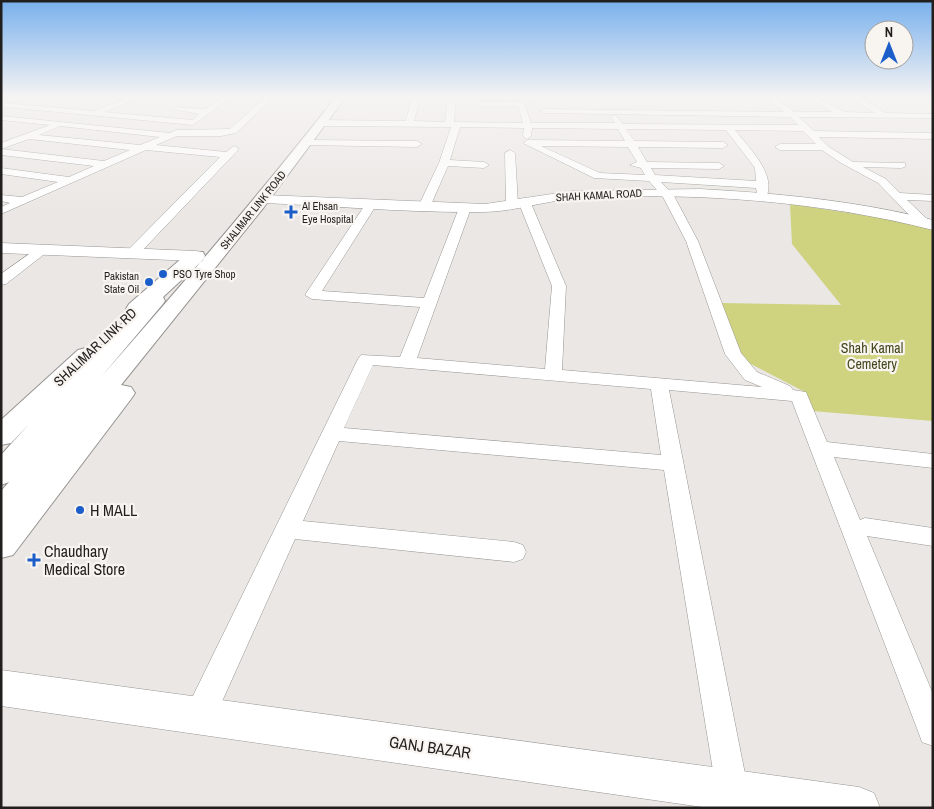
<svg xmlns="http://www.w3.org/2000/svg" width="934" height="809" font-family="'Archivo Narrow',sans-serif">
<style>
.green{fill:#cfd37f}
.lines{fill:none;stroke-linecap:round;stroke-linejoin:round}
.minor-casing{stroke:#979592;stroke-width:1}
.tertiary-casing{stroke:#979592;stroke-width:1}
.secondary-casing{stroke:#979592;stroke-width:2}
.minor{fill:#fff;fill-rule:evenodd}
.tertiary{fill:#fff;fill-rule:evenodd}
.secondary{fill:#fff;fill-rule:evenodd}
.poi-dot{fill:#1b5dc9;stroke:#f8f5f1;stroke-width:2}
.labels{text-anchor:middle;stroke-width:4.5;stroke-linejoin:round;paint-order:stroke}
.far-street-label{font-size:11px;fill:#201f1d;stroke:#f8f5f1}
.far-poi-label{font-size:11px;fill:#201f1d;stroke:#f8f5f1;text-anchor:start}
.street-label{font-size:14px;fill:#201f1d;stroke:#f8f5f1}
.park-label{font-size:14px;fill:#44461c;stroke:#f8f5f1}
.near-poi-label{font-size:16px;fill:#201f1d;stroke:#f8f5f1;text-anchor:start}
.near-street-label{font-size:16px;fill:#201f1d;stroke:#f8f5f1}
</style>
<rect width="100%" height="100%" fill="#eae7e4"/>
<path class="green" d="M790,204l111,17 32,7v193l-121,-10 -9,-20 -60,-31 -22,-57 120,2 -49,-61z"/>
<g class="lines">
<defs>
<g id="minor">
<path d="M128,98h11l-35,14 89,8 6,-6 -27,-5 4,-2 29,2 16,-11h9l-37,27 -188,-18 -4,-2 4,-2 89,8z"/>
<path d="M265,98h8l-37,35 -15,3h-44l-21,9 70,7 8,-6 5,3 -101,106 -5,1 -7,-4 94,-95 -74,-7 -145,64v-7l9,-4 -9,-2v-6l21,2 36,-15 -57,-8v-6l68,9 25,-11 -93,-11v-6l103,12 26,-11 -101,-11 -28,10v-6l49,-18 -49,-5v-4l169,17 6,-3 54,-1zM60,126l100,11 -20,8 -101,-10z"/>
<path d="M412,98h8l-6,23 31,1 3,-24h8l-2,24 69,1 -5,-17h-35l-4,-2 4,-2h38l-2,-4h8l2,5 -4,2 6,18h84l-4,-6 4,-2 8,9 175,1 -8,-8 -246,-4 -4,-2 4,-2 240,3 -17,-14h9l18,14h38l-22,-14h9l25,14 31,1 -24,-15h9l26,15 47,1v4l-134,-1 15,14 119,2v6l-114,-2 10,10 24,15 52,1v4l-4,1 -38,-1 23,12 14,14 33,2v6l-26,-1 20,19 2,3 -2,3h-8l-41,-42 -37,-20 -19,-13h-42l-5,-3 5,-3h36l-13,-13 -68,-1c14,18 42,44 31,68h-8l-2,-10 -95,-6 13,14 24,45 43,112 16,19 33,14 3,4 13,2 21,50 106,12v14l-99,-11 26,63 5,-2 68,10v18l-66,-10 66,158v52l-11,-4 -4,-11 -126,-330 -123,-11 79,399 -4,12 -12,4 -12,-4 -4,-12 -52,-319 -325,-29 -36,80 211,21 9,3 3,7 -3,7 -9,3 -219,-23 -84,187 -11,4 -11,-4 -4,-11 4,-11 169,-345 3,-4 39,2 20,-50 -108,-8 -7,-4 62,-93h8l2,2 -55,87 102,7 35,-90 6,-3 6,3 -54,150 128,11 7,-83 -34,-85 6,-3 6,3 36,85 -4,84 200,17 -17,-7 -20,-26 -39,-113 -23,-44 -14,-16 -55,-3 -71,-35 5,-3 97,1 -7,-12 -86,-1 -1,8 -4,3 -4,-3 1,-8 -64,-1 -10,33 34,2 5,3 -5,3 -36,-2 -18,41 -6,3 -6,-3 21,-44 12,-36 -129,-1 -4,-3 4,-3 84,1zM626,129l100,1 29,38 1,13 -101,-6 -4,-7 68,1 5,-3 -5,-3 -72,-1 -9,-15 85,1 5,-3 -5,-3 -89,-1zM541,146l87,1 9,15 -7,3 11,3 4,7 -45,-2zM373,365l278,24 10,66 -317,-27z"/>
<path d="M307,140l110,1 5,3 -5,3 -113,-2v-4z"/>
<path d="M510,150l5,3 3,51 -6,3 -6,-3 -1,-51z"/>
<path d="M42,245l7,4 -2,3 -41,32 -5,1v-11z"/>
</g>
<g id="tertiary">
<path d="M700,189c77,4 158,12 233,31v10c-114,-29 -243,-39 -360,-31 -30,2 -60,13 -90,13 -73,1 -146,-6 -219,-9l-7,-4 7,-4 221,9 87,-13z"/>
<path d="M1,243l195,8 6,1 2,4 -2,4 -6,1 -195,-8z"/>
<path d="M1,670l858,117 15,6 6,15h-171l-708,-102z"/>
</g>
<path id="secondary" d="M335,98h10l-81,109 -143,178 10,2 4,6 -4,6 -118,156 -12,3v-67l8,-9 -8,3v-30l29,-32 -19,20 -10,2v-25l77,-70 8,-2 10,4 35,-38 -5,-5 3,-5 60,-52h14l2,4 -2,4 -40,37 2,4 -3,4 -61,72c80,-91 159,-183 234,-279z"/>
</defs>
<use href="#minor" class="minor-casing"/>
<use href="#tertiary" class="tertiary-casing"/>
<use href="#secondary" class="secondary-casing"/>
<use href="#minor" class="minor"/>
<use href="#tertiary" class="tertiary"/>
<use href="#secondary" class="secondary"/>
</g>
<linearGradient id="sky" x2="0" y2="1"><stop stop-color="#78b0ed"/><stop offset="0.46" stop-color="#f6f4f3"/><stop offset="1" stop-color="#f6f4f3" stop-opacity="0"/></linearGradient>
<rect width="934" height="211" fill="url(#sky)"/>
<g class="poi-dot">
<path d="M288.5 204.5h5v5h5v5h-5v5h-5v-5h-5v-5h5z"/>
<circle cx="163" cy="274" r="5"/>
<circle cx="149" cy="282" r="5"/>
<circle cx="80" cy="510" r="5"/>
<path d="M31.5 552.5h5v5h5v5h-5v5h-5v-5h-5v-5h5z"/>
</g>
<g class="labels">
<g class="far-street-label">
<text transform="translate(599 195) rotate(-3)" y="4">SHAH KAMAL ROAD</text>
<text transform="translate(253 210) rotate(-51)" y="4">SHALIMAR LINK ROAD</text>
</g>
<g class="far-poi-label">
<text x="302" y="210">Al Ehsan<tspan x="302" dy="13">Eye Hospital</tspan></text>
<text x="173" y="278">PSO Tyre Shop</text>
<text x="139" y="280" text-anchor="end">Pakistan<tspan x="139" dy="13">State Oil</tspan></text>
</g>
<g class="street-label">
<text transform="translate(95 347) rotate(-43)" y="5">SHALIMAR LINK RD</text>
</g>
<g class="park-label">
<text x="872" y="353">Shah Kamal<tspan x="872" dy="16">Cemetery</tspan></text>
</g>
<g class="near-poi-label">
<text x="90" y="516">H MALL</text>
<text x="44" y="557">Chaudhary<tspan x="44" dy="18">Medical Store</tspan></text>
</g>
<g class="near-street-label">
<text transform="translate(430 747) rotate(8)" y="6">GANJ BAZAR</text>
</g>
</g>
<rect width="934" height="809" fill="none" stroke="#201f1d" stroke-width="5"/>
<g transform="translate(889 45)"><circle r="24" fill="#f8f5f1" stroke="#a29f9c"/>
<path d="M0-4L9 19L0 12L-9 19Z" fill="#1b5dc9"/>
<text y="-8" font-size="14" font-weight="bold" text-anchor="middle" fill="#201f1d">N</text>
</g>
</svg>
